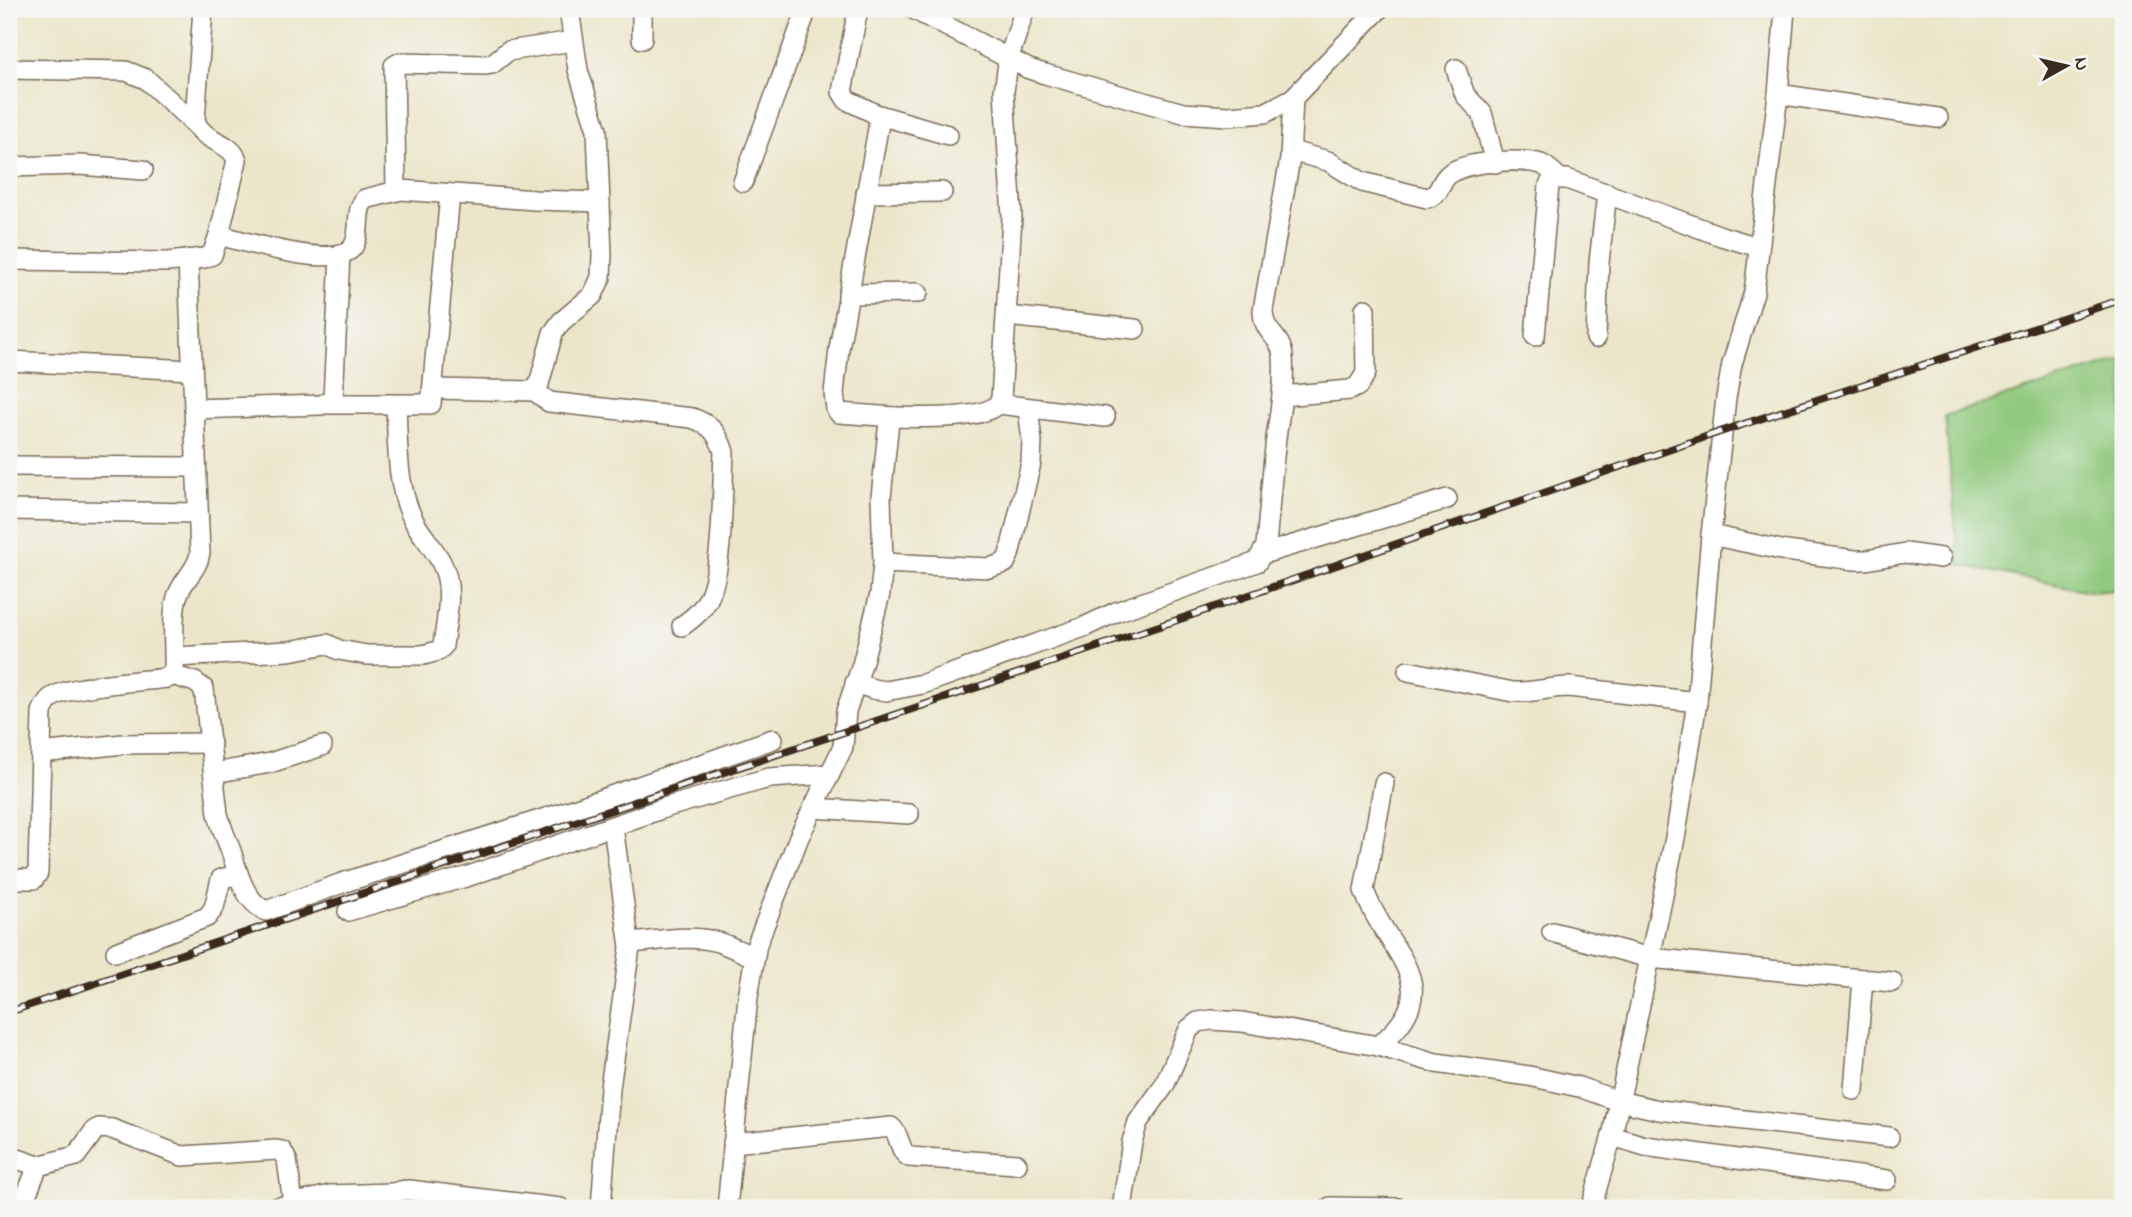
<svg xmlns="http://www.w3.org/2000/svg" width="2132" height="1217" font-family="'Indie Flower',sans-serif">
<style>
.green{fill:#90ca7e;stroke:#667a4e;stroke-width:2}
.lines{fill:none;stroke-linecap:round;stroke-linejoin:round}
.minor-casing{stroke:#796c5a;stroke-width:22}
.minor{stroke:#fff;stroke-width:19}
.rail-casing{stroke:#3b2a1e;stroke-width:8}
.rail{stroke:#f6f6f2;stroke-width:5;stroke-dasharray:16;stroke-linecap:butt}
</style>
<rect width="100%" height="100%" fill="#f6f6f2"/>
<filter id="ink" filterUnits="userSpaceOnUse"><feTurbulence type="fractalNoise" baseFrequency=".0143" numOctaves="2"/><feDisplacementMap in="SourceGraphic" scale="14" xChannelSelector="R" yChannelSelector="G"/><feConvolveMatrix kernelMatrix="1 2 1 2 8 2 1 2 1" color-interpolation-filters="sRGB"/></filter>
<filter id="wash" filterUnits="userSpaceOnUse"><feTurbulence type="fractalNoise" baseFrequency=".00686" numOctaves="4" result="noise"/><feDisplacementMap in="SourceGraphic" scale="28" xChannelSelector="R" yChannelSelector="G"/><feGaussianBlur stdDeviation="1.57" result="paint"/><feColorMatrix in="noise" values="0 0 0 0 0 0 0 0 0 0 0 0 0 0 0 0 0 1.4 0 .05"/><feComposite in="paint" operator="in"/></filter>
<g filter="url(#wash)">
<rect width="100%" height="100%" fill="#ebe6ca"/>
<path class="green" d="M2123,359v230l-29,3 -135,-27 -14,-149z"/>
</g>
<g filter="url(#ink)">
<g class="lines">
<defs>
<g id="minor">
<path d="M642,9v30"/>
<path d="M858,9l-16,83 5,8 29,14 3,9 -40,226 -5,44 2,16 3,4 56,4"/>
<path d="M913,9l116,60 16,5 138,39 45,3 37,-3 28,-15 86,-89"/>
<path d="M9,69l117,2 20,8 51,47"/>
<path d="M1456,69l9,26 17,18 13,50"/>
<path d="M1778,94l160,24"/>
<path d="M876,114l72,21"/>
<path d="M1291,151l37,10 34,21 65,16c14,-3 12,-15 21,-23 15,-14 74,-17 93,-11 7,3 12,9 18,14"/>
<path d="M9,167l71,-2 63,5"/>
<path d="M743,182l64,-173"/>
<path d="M396,190l-2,-124 5,-3 87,2 6,-1 16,-13 65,-10"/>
<path d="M866,193l76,-1"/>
<path d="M219,235c24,6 122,37 135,10 8,-14 0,-33 11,-46l36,-9 134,10 65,2"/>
<path d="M9,260l159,2 36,-4 8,-3 7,-20 18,-75c-7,-20 -36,-18 -42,-40l8,-111"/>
<path d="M848,294l70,-1"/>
<path d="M1007,316l128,13"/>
<path d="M1535,336l14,-151 4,-6h14l154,57 37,11"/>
<path d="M1596,338l3,-76 8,-69"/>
<path d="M9,361l183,9"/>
<path d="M434,389l101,2 4,-7 14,-51 8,-11 32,-27 8,-18 1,-22 -5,-125 -19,-60 -9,-61"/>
<path d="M535,391l14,11 143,16c18,6 26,15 32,34 -2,37 0,115 -16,147 -6,12 -15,19 -26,27"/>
<path d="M1282,396l68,-6 8,-4 8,-13 -1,-64"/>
<path d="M328,404h103l19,-210"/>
<path d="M999,404l106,13"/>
<path d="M194,409l127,-4 12,-5 7,-146"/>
<path d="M9,466l187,1"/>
<path d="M9,510l188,3"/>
<path d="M1711,535l75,16 69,9h11l39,-7 36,5"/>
<path d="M1263,554l184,-55"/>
<path d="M883,563l106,5 16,-5 4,-8 22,-92 1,-22 -4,-33"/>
<path d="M175,657l114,-6 38,-7 12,6 28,5h56l15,-4 5,-5c3,-26 12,-59 -2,-84 -8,-16 -22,-29 -29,-45 -16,-33 -14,-75 -16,-111"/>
<path d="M1408,671l105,21c19,1 37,-5 56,-5l128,15"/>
<path d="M172,675l23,7 9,7 14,125c3,13 8,24 13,37 7,21 12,49 35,60l76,-28 229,-73 202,-71"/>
<path d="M855,683l18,6 13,2 37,-7 161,-57 32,-15 141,-50 9,-16c3,-36 6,-72 10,-108 4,-27 9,-53 7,-81 -2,-23 -20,-22 -20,-47l27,-151 3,-61"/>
<path d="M41,753l82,-9 88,-1"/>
<path d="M214,773l56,-10 52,-17"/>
<path d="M813,808l96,6"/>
<path d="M9,879h25l4,-6 4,-161c2,-5 4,-10 9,-14 17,-13 93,-17 117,-20l6,-8c1,-21 -3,-53 3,-73 5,-17 21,-27 23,-44l-12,-292"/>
<path d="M348,911l121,-35 198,-69 45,-13 57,-16 61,-4"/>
<path d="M1552,932l98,26 242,24"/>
<path d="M630,943c28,-2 60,-9 88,-1 12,4 24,10 36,15"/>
<path d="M116,952l91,-35 7,-9 7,-29 17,-5"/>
<path d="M1378,1046c75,-60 7,-94 -14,-156l20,-107"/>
<path d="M1854,1090l9,-111"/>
<path d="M1612,1136l33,10 242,34"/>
<path d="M733,1143l158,-16c10,8 7,23 18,30l108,7"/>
<path d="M9,1156l29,10"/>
<path d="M1330,1207l68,1"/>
<path d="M21,1208l17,-42 38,-10 19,-26 4,-2 13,1 70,27 94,-6 6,1 5,9 6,43"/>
<path d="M275,1208l55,-13 62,-2"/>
<path d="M386,1208c1,-14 10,-18 23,-18l151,18"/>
<path d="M601,1208l9,-120 20,-141 -17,-120"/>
<path d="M727,1208l21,-211 9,-53 42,-107 44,-90 3,-36 16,-46 18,-71 3,-31 -2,-66 8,-76 6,-4c22,0 97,5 106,-18l11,-182 -8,-126 5,-34 16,-48"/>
<path d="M1122,1208l10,-66 6,-20 26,-36 25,-57 9,-7 13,-2 31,2 136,24 58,17 93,13 50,11 39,14 41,9 230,27"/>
<path d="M1591,1208l21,-72 38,-178 26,-125 21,-131 14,-167 15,-137 6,-34 22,-72 24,-198 7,-85"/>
</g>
</defs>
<use href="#minor" class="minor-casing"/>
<use href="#minor" class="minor"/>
<defs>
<path id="rail" d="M9,1012l1180,-396 528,-183 406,-134"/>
</defs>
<use href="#rail" class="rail-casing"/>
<use href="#rail" class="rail"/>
</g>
</g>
<rect width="2132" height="1217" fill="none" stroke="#f6f6f2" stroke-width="35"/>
<g transform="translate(2066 66) rotate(82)" stroke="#f6f6f2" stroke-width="5" paint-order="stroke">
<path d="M0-5L12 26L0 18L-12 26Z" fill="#3b2a1e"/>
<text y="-10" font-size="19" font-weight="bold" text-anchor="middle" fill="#3b2a1e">N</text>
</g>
</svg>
